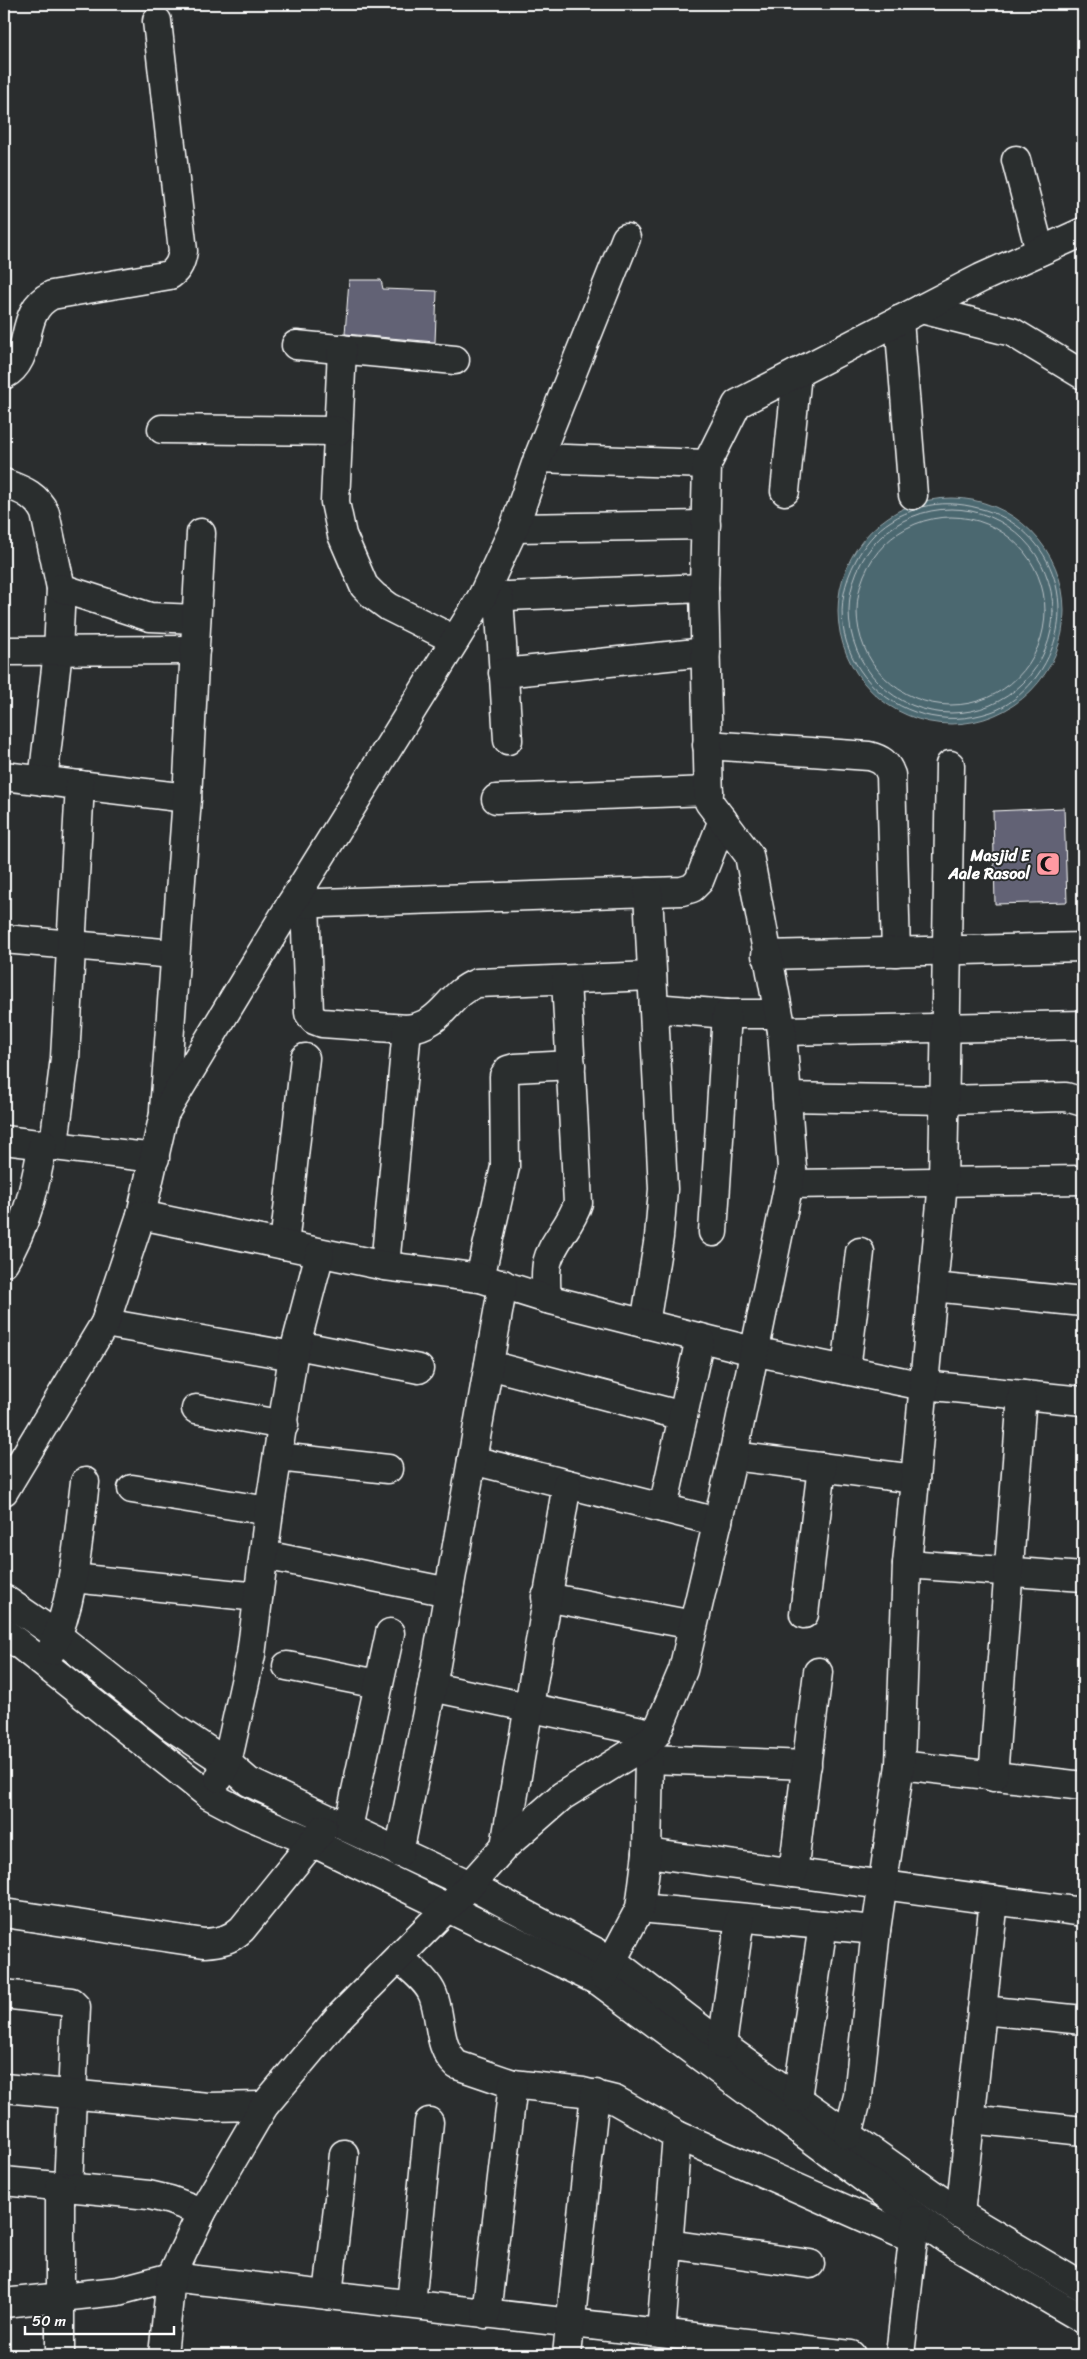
<svg xmlns="http://www.w3.org/2000/svg" width="1087" height="2359" font-family="Sriracha,sans-serif">
<style>
.water{fill:#4c6770;stroke:#94a4a9}
.lines{fill:none;stroke-linecap:round;stroke-linejoin:round}
.shore{stroke:#b7c2c6;stroke-width:1}
.building{fill:#626274;stroke:#fff}
.minor-casing{stroke:#fff;stroke-width:31}
.minor{stroke:#2a2d2e;stroke-width:28}
.labels{text-anchor:middle;stroke-width:4;stroke-linejoin:round;paint-order:stroke}
.poi-label{font-size:16px;font-weight:bold;fill:#fff;stroke:#2a2d2e;text-anchor:end}
</style>
<rect width="100%" height="100%" fill="#2a2d2e"/>
<filter id="ink" filterUnits="userSpaceOnUse"><feTurbulence type="fractalNoise" baseFrequency=".02" numOctaves="2"/><feDisplacementMap in="SourceGraphic" scale="10" xChannelSelector="R" yChannelSelector="G"/><feConvolveMatrix kernelMatrix="1 2 1 2 8 2 1 2 1" color-interpolation-filters="sRGB"/></filter>
<g filter="url(#ink)">
<circle class="water" cx="951" cy="611" r="113"/>
<g class="lines">
<g class="shore">
<path d="M918,508c-8,4 -19,7 -27,13 -15,9 -27,24 -35,39 -49,91 40,184 135,152 16,-5 32,-19 42,-31 51,-62 24,-154 -55,-173 -18,-5 -38,-6 -56,-1"/>
<circle cx="951" cy="611" r="102"/>
<circle cx="951" cy="611" r="94"/>
</g>
</g>
<g class="building">
<path d="M349,280h32l2,9 54,2 -2,51 -90,-8z"/>
<path d="M1064,808l3,94 -72,2 -2,-93z"/>
</g>
<g class="lines">
<defs>
<g id="minor">
<path d="M1016,160l24,91"/>
<path d="M921,309l91,23 71,43"/>
<path d="M899,320l14,175"/>
<path d="M296,345l159,15"/>
<path d="M342,349l-7,153 7,33 22,51 10,10 15,11 66,33"/>
<path d="M4,375c32,-17 12,-63 48,-80l118,-20c9,-7 11,-13 13,-24l-26,-230"/>
<path d="M162,429l176,2"/>
<path d="M538,458l169,6"/>
<path d="M4,483c18,7 32,11 41,30l16,75 -3,63 -15,130"/>
<path d="M785,491l12,-118"/>
<path d="M514,528l192,-3"/>
<path d="M61,588l89,29 46,2"/>
<path d="M482,597l222,-9"/>
<path d="M499,597l9,143"/>
<path d="M4,651l191,-1"/>
<path d="M503,673l203,-21"/>
<path d="M707,745l162,11c12,3 18,7 22,19l5,177"/>
<path d="M4,776l183,22"/>
<path d="M496,799l213,-8"/>
<path d="M305,903l4,110 5,7 8,3 85,6c38,-5 39,-34 70,-46l175,-7"/>
<path d="M291,904l391,-13 10,-3 7,-7 24,-61"/>
<path d="M4,939l170,15"/>
<path d="M766,955l317,-8"/>
<path d="M654,1008l73,6h50"/>
<path d="M782,1031l301,-6"/>
<path d="M787,1097l157,3 122,-3 17,5"/>
<path d="M164,1110l23,-312 14,-265"/>
<path d="M4,1140l151,18"/>
<path d="M54,1144l11,-86 15,-273"/>
<path d="M789,1184l294,-4"/>
<path d="M141,1215l23,-101 127,-210 191,-307 32,-69 24,-70 88,-220"/>
<path d="M713,1232l14,-218"/>
<path d="M284,1245l21,-187"/>
<path d="M4,1262c23,-37 31,-76 39,-119"/>
<path d="M385,1266l22,-237"/>
<path d="M480,1278l25,-111 -1,-91 4,-6 7,-2 56,-3"/>
<path d="M933,1287l150,15"/>
<path d="M547,1299c-1,-12 -2,-24 0,-36 5,-21 24,-37 31,-60l-12,-223"/>
<path d="M105,1323l188,33"/>
<path d="M645,1324l14,-87 4,-48 -15,-297"/>
<path d="M297,1345l122,24"/>
<path d="M489,1365l194,51"/>
<path d="M846,1370l14,-118"/>
<path d="M196,1409l88,16"/>
<path d="M733,1456l182,23"/>
<path d="M278,1457l110,12"/>
<path d="M472,1460l246,62"/>
<path d="M132,1489l137,22"/>
<path d="M4,1491l101,-168 36,-108 244,51 95,12 67,21 206,52 161,33 169,17"/>
<path d="M663,1508l37,-170"/>
<path d="M264,1555l185,37"/>
<path d="M907,1564l176,13"/>
<path d="M73,1578l185,19"/>
<path d="M546,1597l147,28"/>
<path d="M4,1599l54,37 114,91 55,36 22,19 221,103 143,76 109,84 238,169 123,73"/>
<path d="M804,1614l18,-147"/>
<path d="M4,1632l205,163 36,19 69,29 286,139 346,257 137,80"/>
<path d="M51,1651c24,-52 27,-113 34,-169"/>
<path d="M287,1666l91,18"/>
<path d="M432,1687l224,47"/>
<path d="M649,1759l158,6"/>
<path d="M900,1765l183,21"/>
<path d="M993,1777l29,-382"/>
<path d="M219,1778l8,-15 24,-108 18,-144 24,-155 27,-103"/>
<path d="M348,1828l42,-195"/>
<path d="M505,1846l62,-362"/>
<path d="M399,1853l33,-166 71,-403"/>
<path d="M647,1853l436,59"/>
<path d="M793,1873l25,-201"/>
<path d="M640,1908l236,22"/>
<path d="M4,1913l200,30c16,-1 26,-3 38,-14l81,-100"/>
<path d="M399,1958c12,11 28,22 34,37 9,23 4,53 24,70l56,19 70,8 32,8 62,35 236,104"/>
<path d="M604,1976l36,-68 7,-55 2,-94 -3,-15"/>
<path d="M4,1994l67,8 5,5 -8,181"/>
<path d="M982,2010l101,10"/>
<path d="M722,2045l18,-127"/>
<path d="M4,2088l204,19 56,-1"/>
<path d="M797,2098l26,-173"/>
<path d="M970,2119l113,12"/>
<path d="M848,2135l10,-39 18,-166 24,-165 7,-201 36,-382 7,-417"/>
<path d="M4,2181l145,14 21,5 32,12"/>
<path d="M960,2214l34,-314"/>
<path d="M668,2244l142,20"/>
<path d="M328,2295l16,-141"/>
<path d="M4,2303l114,-12 53,-14 680,78"/>
<path d="M411,2304l18,-182"/>
<path d="M486,2314l27,-230"/>
<path d="M661,2333l16,-198"/>
<path d="M60,2355v-167"/>
<path d="M163,2355l8,-78 31,-65 62,-106 74,-88 132,-133 35,-39 57,-50 84,-52 10,-10 27,-64 50,-214 59,-288 -10,-137 -33,-176 -40,-53 -5,-214 3,-124 30,-60 244,-126 102,-46"/>
<path d="M567,2355l28,-261"/>
<path d="M900,2355l13,-116 4,-19"/>
</g>
</defs>
<use href="#minor" class="minor-casing"/>
<use href="#minor" class="minor"/>
</g>
</g>
<defs>
<symbol id="mosque-square" viewBox="-11 -11 22 22"><rect x="-9" y="-9" width="18" height="18" rx="4" fill="#ff9aa2" stroke="#2a2d2e"/><path d="M3.5-4.9A6 6 0 1 0 3.5 4.9A5 5 0 1 1 3.5-4.9Z" fill="#111"/></symbol>
</defs>
<g fill-rule="evenodd">
<use href="#mosque-square" x="1034" y="850" width="28" height="28"/>
</g>
<g class="labels">
<g class="poi-label">
<text x="1030" y="861">Masjid E<tspan x="1030" dy="18">Aale Rasool</tspan></text>
</g>
</g>
<rect width="1087" height="2359" fill="none" stroke="#2a2d2e" stroke-width="20"/>
<rect x="10" y="10" width="1067" height="2339" fill="none" stroke="#fff" stroke-width="2" filter="url(#ink)"/>
<path d="M25 2326v8h149v-8" fill="none" stroke="#ffffff" stroke-width="2.5"/>
<text x="32" y="2326" font-size="15" fill="#ffffff" stroke="#2a2d2e" stroke-width="4" paint-order="stroke">50 m</text>
</svg>
